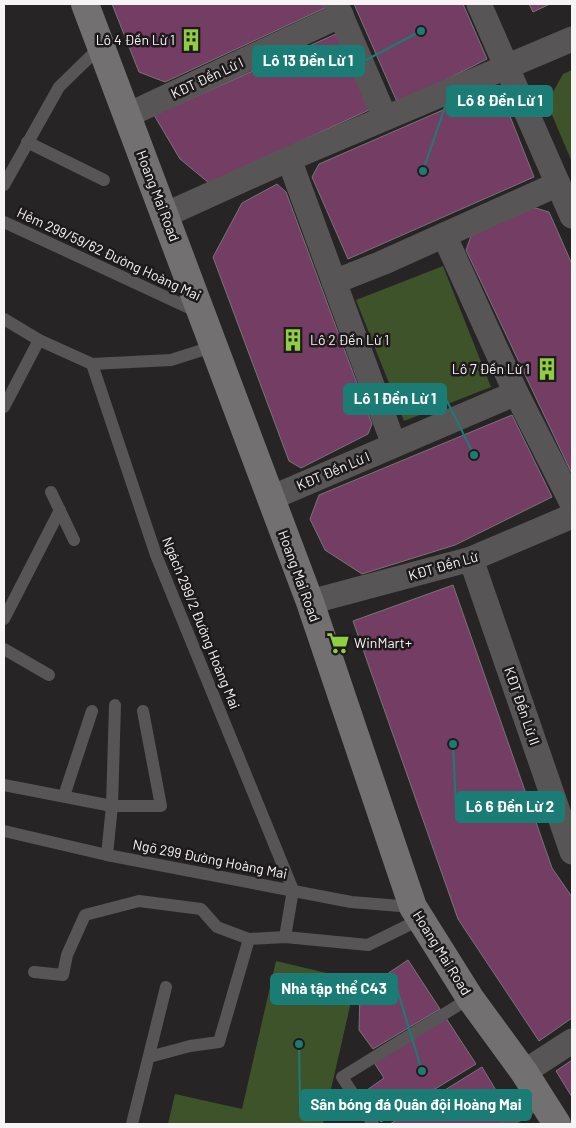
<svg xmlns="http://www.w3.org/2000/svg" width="576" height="1128" font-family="Barlow,sans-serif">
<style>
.green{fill:#3f532a}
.building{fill:#743e64;stroke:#787476}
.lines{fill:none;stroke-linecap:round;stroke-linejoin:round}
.lane{stroke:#575556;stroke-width:12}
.street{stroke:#575556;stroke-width:25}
.secondary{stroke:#727071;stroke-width:28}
.labels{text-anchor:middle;stroke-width:5;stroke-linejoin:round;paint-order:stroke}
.poi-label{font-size:14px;fill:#f6f4f5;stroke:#1e1a1c;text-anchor:end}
.street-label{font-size:14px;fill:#f6f4f5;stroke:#1e1a1c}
.leader{fill:none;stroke:#1b7c75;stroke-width:2}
.callout-dot{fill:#1b7c75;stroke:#1e1a1c;stroke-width:2}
.callout{fill:#1b7c75;stroke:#1b7c75;stroke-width:2}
.callout-label{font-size:15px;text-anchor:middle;font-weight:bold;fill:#fff}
</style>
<rect width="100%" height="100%" fill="#272426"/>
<g class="green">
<path d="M572,70v92l-25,-59 16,-29z"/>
<path d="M443,266l48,121 -87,34 -48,-121z"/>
<path d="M276,961l80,19 -33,144h-155l7,-30 67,15z"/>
</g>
<g class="building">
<path d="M112,4h211l2,4 -160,74 -26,-10z"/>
<path d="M354,4h109l24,55 -89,45z"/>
<path d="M529,4h21l-17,8z"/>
<path d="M336,34l33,76 -160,73 -29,-24 -26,-44z"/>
<path d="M498,86l36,91 -186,82 -36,-82 7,-13z"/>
<path d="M277,184l9,8 86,232 -4,10 -67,34 -12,-7 -76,-204 29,-54z"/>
<path d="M532,207l17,5 23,52v210l-106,-224 5,-14z"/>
<path d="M512,415l40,82 -97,48 -93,29 -37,-24 -15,-31 9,-24z"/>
<path d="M453,585l99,283 20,29v121l-33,23 -81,-122 -105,-298z"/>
<path d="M408,960l32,49 -67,40 -14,-19 1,-38z"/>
<path d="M446,1018l30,46 -95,58 -21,-27 24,-17 -11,-17z"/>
<path d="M572,1060v37l-16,-26z"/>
<path d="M482,1067l30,50 -12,7h-110z"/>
</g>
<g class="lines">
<g class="lane">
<path d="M27,142l77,38"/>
<path d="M4,185l55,-98 42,-41"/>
<path d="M4,222l194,90"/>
<path d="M4,319l35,21 53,24 79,-4 44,-14"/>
<path d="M92,364l64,191 137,335 -8,47"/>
<path d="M4,407l35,-67"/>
<path d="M51,492l23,48"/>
<path d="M4,619l56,-109"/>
<path d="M4,649l45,26"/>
<path d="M4,785l108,21h49l-18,-95"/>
<path d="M64,796l28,-85"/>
<path d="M4,831l103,24 244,47 62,5"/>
<path d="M107,855l5,-49 3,-101"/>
<path d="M34,972l29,3 4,-20 18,-40 54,-14 62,8 16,18 32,12"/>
<path d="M149,1057l41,-11 29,-4 30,-103 36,-2 83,8 53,-26"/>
<path d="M132,1124l34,-137"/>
<path d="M373,1124l-31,-47 128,-79"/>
<path d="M505,1124l37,-23"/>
</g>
<g class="street">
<path d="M336,4l49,114"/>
<path d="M479,4l93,212"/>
<path d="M128,115l213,-100"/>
<path d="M289,159l105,286"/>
<path d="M165,215l124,-56 283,-120"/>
<path d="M444,235l72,158 56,110"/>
<path d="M334,282l48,-19 176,-79"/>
<path d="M271,498l245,-105"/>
<path d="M471,559l101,293"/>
<path d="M310,602l161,-43 101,-43"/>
<path d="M524,1072l48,-31"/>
</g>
<path class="secondary" d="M85,4l225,598 103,305 57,91 54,74 33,52"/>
</g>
<defs>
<symbol id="building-bare" viewBox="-9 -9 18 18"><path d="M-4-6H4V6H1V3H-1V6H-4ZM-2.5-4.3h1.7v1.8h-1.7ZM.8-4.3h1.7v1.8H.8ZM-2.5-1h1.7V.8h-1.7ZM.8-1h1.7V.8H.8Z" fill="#8fcd42" stroke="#1e1a1c" stroke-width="2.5" paint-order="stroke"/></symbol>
<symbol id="supermarket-bare" viewBox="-9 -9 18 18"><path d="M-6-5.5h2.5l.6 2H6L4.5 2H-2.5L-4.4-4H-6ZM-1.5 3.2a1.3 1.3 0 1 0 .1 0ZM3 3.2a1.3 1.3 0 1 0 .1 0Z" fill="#8fcd42" stroke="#1e1a1c" stroke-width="2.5" paint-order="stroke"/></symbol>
</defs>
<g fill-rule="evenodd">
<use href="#building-bare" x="175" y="24" width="32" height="32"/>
<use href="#building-bare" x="277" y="324" width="32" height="32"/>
<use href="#building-bare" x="531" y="353" width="32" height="32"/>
<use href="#supermarket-bare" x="322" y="627" width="32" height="32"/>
</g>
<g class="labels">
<g class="poi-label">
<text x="175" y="45">Lô 4 Đền Lừ 1</text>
<text x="310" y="345" text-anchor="start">Lô 2 Đền Lừ 1</text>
<text x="530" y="374">Lô 7 Đền Lừ 1</text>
<text x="354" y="648" text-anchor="start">WinMart+</text>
</g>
<g class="street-label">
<text transform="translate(207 78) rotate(-25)" y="5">KĐT Đền Lừ I</text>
<text transform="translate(158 196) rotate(69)" y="5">Hoang Mai Road</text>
<text transform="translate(109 254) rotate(25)" y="5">Hẻm 299/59/62 Đường Hoàng Mai</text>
<text transform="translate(333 471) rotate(-23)" y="5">KĐT Đền Lừ I</text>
<text transform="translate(443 566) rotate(-16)" y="5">KĐT Đền Lừ</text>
<text transform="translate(299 576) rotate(70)" y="5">Hoang Mai Road</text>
<text transform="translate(201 623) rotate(68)" y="5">Ngách 299/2 Đường Hoàng Mai</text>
<text transform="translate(522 706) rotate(71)" y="5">KĐT Đền Lừ II</text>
<text transform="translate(210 859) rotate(11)" y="5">Ngõ 299 Đường Hoàng Mai</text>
<text transform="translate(442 953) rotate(58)" y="5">Hoang Mai Road</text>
</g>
</g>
<path class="leader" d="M421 31L364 61M423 171L447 101M474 455L446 399M453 744L456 807M422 1071L397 989M299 1044L300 1105"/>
<g class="callout-dot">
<circle cx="421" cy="31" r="5"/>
<circle cx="423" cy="171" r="5"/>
<circle cx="474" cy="455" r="5"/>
<circle cx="453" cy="744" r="5"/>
<circle cx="422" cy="1071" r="5"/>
<circle cx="299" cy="1044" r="5"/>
</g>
<g class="callout">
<rect x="253" y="46" width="111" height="30" rx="5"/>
<rect x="447" y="86" width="105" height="30" rx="5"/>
<rect x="344" y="384" width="102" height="30" rx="5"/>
<rect x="456" y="792" width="108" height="30" rx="5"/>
<rect x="271" y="974" width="126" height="30" rx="5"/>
<rect x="300" y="1090" width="231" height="30" rx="5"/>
</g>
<g class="callout-label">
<text x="308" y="66">Lô 13 Đền Lừ 1</text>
<text x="500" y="106">Lô 8 Đền Lừ 1</text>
<text x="395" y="404">Lô 1 Đền Lừ 1</text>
<text x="510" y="812">Lô 6 Đền Lừ 2</text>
<text x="334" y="994">Nhà tập thể C43</text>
<text x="416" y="1110">Sân bóng đá Quân đội Hoàng Mai</text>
</g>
<rect width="576" height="1128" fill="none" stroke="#f6f4f5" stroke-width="10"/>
</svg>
